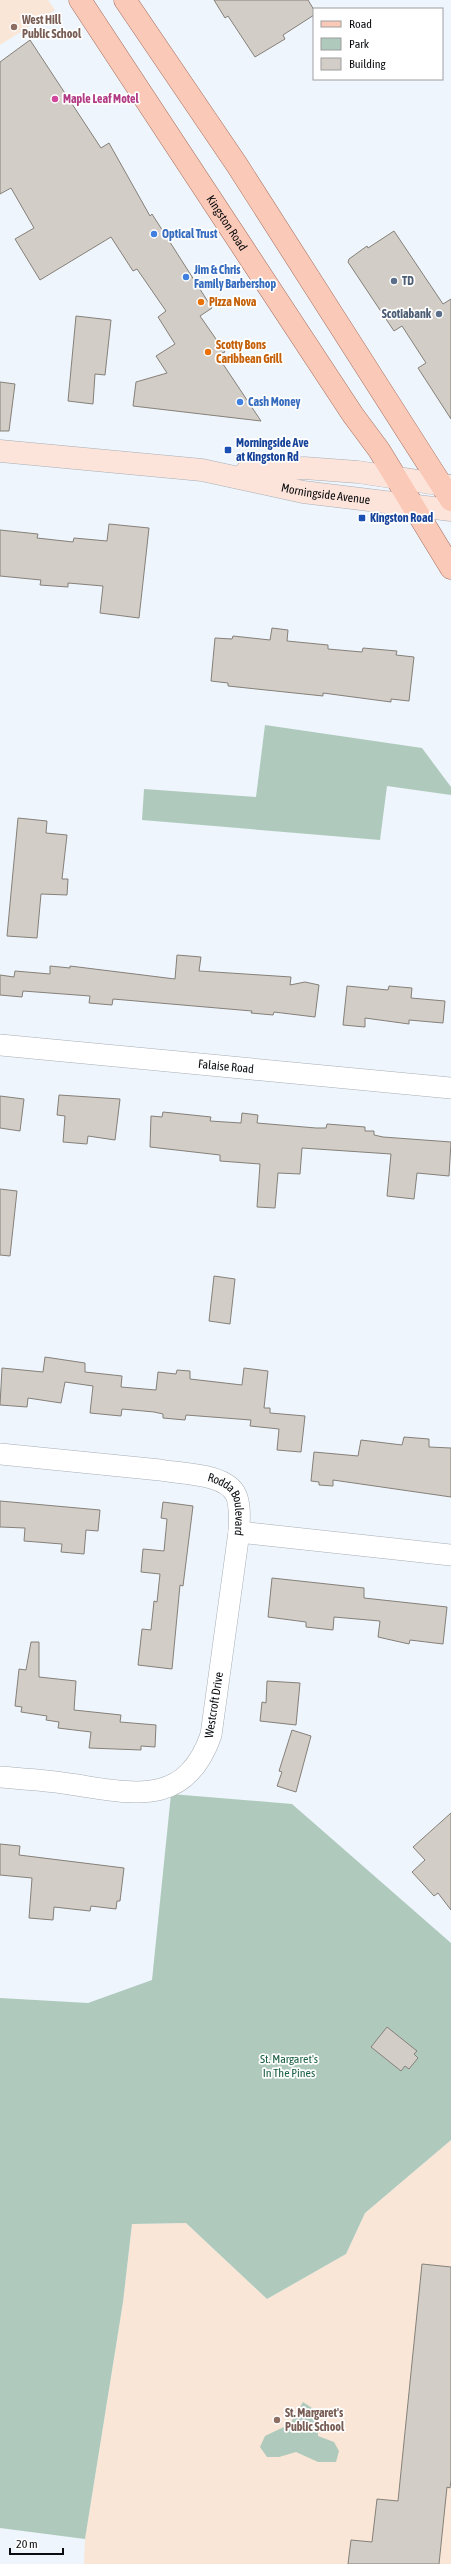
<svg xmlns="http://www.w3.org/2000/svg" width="451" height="2564" font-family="'Asap Condensed',sans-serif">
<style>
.education{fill:#f9e6d6}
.green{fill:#afcabc}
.building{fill:#d2cdc6;stroke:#858079}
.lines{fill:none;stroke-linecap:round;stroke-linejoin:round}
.street-casing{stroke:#a8aeb5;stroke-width:22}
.secondary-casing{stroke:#a8aeb5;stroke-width:23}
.primary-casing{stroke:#a56f5e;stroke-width:23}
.street{stroke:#fff;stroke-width:21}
.secondary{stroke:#fde4db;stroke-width:22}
.primary{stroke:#fbc9b8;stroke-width:22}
.education-dot{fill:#8d6e63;stroke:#fff;stroke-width:1.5}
.hotel-dot{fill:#d1479c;stroke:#fff;stroke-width:1.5}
.shop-dot{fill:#3f7fe0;stroke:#fff;stroke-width:1.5}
.service-dot{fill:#5c6f8a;stroke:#fff;stroke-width:1.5}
.food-dot{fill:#e8710a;stroke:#fff;stroke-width:1.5}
.transit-dot{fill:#1a4fb4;stroke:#fff;stroke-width:1.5}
.labels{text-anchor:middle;stroke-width:3.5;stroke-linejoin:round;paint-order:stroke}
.education-label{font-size:12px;font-weight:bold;fill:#785e54;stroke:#fff;text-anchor:start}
.hotel-label{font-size:12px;font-weight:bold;fill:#b23c85;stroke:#fff;text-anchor:start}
.street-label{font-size:12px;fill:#0a0c0f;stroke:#fff}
.shop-label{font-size:12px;font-weight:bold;fill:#366cbe;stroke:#fff;text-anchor:start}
.service-label{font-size:12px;font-weight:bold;fill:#4e5e75;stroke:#fff;text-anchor:start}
.food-label{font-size:12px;font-weight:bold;fill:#c56008;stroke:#fff;text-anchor:start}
.transit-label{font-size:12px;font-weight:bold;fill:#164399;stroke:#fff;text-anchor:start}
.park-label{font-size:12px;fill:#1c6046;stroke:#fff}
</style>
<rect width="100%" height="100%" fill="#eef5fc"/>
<g class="education">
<path d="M0,0h48l7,10 -55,35z"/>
<path d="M451,2140v424h-367l1,-25 38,-237 9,-78 54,-1 81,76 79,-45 19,-41z"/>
</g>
<g class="green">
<path d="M265,725l157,23 29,39v8l-64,-9 -7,54 -238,-20 2,-31 112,8z"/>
<path d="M171,1794l121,10 159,139v197l-86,73 -19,41 -79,45 -81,-76 -54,1 -9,78 -38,237 -85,-11v-530l88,5 64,-23z"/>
<path d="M303,2402l15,10v24l16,6 5,9 -3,11h-18l-22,-10 -17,5h-12l-7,-10 5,-11 25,-12z"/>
</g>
<g class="building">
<path d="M214,0h94l6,10v5l-31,20 2,4 -30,18 -27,-41 -3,2z"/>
<path d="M30,40l71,108 8,-5 41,73 2,-2 60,94 -12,8 25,36 -8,3 44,66 -128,-15 3,-24 31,-9 -11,-17 19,-12 -17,-27 8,-6 -29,-42 -4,2 -22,-34 -71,43 -25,-41 19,-11 -23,-40 -11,6v-132z"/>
<path d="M394,231l49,73 8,-5v120l-33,-51 8,-5 -24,-37 -8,5 -46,-69 1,-3 18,-13 1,2z"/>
<path d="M76,316l35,4 -6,55 -10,-1 -2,30 -25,-3z"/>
<path d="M0,382l15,2 -6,47h-9z"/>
<path d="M109,524l40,4 -10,90 -39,-5 3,-27 -35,-3v4l-28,-2 1,-5 -41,-4v-46l38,4 -1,4 36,4 1,-4 33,3z"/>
<path d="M272,628l16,2 -1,11 41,4v4l34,3 1,-4 34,3 -1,4 18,2 -5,44 -18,-2v3l-68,-9v3l-95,-10v-3l-17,-2 4,-43 17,1 1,-3 37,4z"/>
<path d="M18,818l29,3 -1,12 21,2 -5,44h6l-1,16 -26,-1 -4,44 -30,-2z"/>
<path d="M177,955l24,2 -2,14 92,6 -1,8 15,-3 14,3 -4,32 -41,-5 -1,3 -22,-2 1,-2 -139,-12 -1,6 -23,-2 1,-7 -67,-5 -1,6 -22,-2v-20l14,2 1,-6 35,3v-8l20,2v-2l105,13z"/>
<path d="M347,986l41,4 1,-4 23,2 -1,10 34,3 -2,22 -34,-3v4l-44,-6v9l-22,-2z"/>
<path d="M59,1095l61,4 -5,41 -27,-4 -1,8 -24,-2 2,-26 -8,-1z"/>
<path d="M0,1096l24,3 -4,32 -20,-3z"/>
<path d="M163,1112l48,5 -1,4 31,2 1,-10 16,2 -1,8 59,5h10l1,-4 38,3v4h9v4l9,2 68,5 -2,34 -32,-3 -3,26 -27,-3 4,-42 -89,-6 -2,26 -22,-1 -3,35 -18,-1 3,-43 -40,-3v-6l-70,-8 1,-31 11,1z"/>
<path d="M0,1189l17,2 -7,65 -10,-1z"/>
<path d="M214,1276l21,3 -5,45 -21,-3z"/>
<path d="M45,1357l40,6v9l37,4 -1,11 35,3 2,-18 18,2 1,-4 13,1v8l52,6 2,-17 24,3 -4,37h6v5l35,3 -4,36 -24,-2 2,-21 -29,-3 1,-6 -65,-5 -1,5 -22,-2v-4l-9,-2 -32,-3 -1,7 -31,-3 3,-27 -28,-4 -4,21 -33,-5 -1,9 -27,-2 2,-37 41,4z"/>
<path d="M404,1437l25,2v8l22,1v49l-118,-17v6l-14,-1v-3l-8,-1 3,-29 44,4 3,-16 41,5z"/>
<path d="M0,1501l100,9 -2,21 -12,-1 -2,24 -23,-2 1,-8 -38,-3 1,-13 -25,-1z"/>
<path d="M163,1502l30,4 -10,80 -3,-1 -8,84 -34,-4 4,-36 9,1 3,-29 3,1 3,-28 -19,-2 2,-23 21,2 3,-32 -6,-1z"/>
<path d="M272,1578l92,10v10l83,9 -4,37 -33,-4 -1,4 -31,-7 2,-16 -46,-4 -1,13 -27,-3v-5l-38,-5z"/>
<path d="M31,1642h8v35l37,4 -2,29 47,5 -1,7 36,3 -1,22 -14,-1v4l-52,-2 2,-16 -33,-4 1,-6 -13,-2 1,-4 -26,-4 1,-5 -7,-1 4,-37 7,1z"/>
<path d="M267,1681l33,2 -4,42 -36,-4 2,-19 4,1z"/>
<path d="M292,1730l19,6 -15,56 -19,-6 5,-14 -3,-1z"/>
<path d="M451,1813v97l-13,-17 -4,3 -22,-24 13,-12 -12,-13z"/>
<path d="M0,1844l20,2 -1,9 105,13 -4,33h-3l-1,8 -25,-3 -1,5 -36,-4 -1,13 -24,-2 3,-40 -32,-3z"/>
<path d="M387,2027l30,24 -3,3 4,4 -9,11 -4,-3 -4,5 -30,-24z"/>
<path d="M422,2264l29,3v213l-1,8 -3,-1 -8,77h-91l3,-24 21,2 5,-43 21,2z"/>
</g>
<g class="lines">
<defs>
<g id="street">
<path id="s1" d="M0,1045l451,43"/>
<path id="s2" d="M0,1454l160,16c21,4 66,3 76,25 5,11 3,26 3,37l-28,203c-26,74 -79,58 -141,49 -23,-4 -47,-5 -70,-7"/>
<path d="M239,1532l212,23"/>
</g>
<g id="secondary">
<path id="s3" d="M0,451l202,19 101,22 148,18"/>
<path d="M246,472l58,-4 54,4 93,14"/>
</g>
<g id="primary">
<path id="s4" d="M80,0l273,415 26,35 72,118"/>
<path d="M125,0l112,165 214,335"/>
</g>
</defs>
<use href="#street" class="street-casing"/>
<use href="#secondary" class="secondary-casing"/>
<use href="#primary" class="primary-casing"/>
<use href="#street" class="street"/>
<use href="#secondary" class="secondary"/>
<use href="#primary" class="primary"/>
</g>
<g class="education-dot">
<circle cx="14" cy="27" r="4"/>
<circle cx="277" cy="2420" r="4"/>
</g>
<circle class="hotel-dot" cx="55" cy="99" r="4"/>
<g class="shop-dot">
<circle cx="154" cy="234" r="4"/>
<circle cx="186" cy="277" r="4"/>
<circle cx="240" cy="402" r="4"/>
</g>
<g class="service-dot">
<circle cx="394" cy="281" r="4"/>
<circle cx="439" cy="314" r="4"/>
</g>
<g class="food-dot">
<circle cx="201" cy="302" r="4"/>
<circle cx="208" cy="352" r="4"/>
</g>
<g class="transit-dot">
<rect x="224" y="446" width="8" height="8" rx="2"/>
<rect x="358" y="514" width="8" height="8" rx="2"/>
</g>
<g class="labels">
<g class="education-label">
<text x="22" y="24">West Hill<tspan x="22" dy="14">Public School</tspan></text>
<text x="285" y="2417">St. Margaret's<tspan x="285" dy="14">Public School</tspan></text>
</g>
<g class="hotel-label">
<text x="63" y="103">Maple Leaf Motel</text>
</g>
<g class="street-label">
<text dy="4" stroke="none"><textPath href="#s4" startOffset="267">Kingston Road</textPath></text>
<text dy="4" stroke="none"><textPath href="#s3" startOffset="329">Morningside Avenue</textPath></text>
<text dy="4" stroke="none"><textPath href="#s1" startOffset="227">Falaise Road</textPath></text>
<text dy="4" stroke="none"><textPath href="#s2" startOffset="247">Rodda Boulevard</textPath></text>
<text transform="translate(214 1705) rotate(-81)" y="4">Westcroft Drive</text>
</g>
<g class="shop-label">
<text x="162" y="238">Optical Trust</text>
<text x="194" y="274">Jim &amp; Chris<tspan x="194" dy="14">Family Barbershop</tspan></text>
<text x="248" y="406">Cash Money</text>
</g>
<g class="service-label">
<text x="402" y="285">TD</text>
<text x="431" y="318" text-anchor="end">Scotiabank</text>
</g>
<g class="food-label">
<text x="209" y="306">Pizza Nova</text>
<text x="216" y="349">Scotty Bons<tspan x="216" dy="14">Caribbean Grill</tspan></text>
</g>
<g class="transit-label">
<text x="236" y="447">Morningside Ave<tspan x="236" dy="14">at Kingston Rd</tspan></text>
<text x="370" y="522">Kingston Road</text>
</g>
<g class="park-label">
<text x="289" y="2063">St. Margaret's<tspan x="289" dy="14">In The Pines</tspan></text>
</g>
</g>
<rect x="313" y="8" width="130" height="72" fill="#ffffff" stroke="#9d9e9f"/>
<rect x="321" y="21" width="20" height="6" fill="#fbc9b8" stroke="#9d9e9f"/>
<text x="349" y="28" font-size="12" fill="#0a0c0f">Road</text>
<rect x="321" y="38" width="20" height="12" fill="#afcabc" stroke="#9d9e9f"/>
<text x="349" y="48" font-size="12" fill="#0a0c0f">Park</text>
<rect x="321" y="58" width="20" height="12" fill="#d2cdc6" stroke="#9d9e9f"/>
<text x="349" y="68" font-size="12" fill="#0a0c0f">Building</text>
<path d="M10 2548v6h53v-6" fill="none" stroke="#0a0c0f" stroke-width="2"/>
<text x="16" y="2548" font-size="12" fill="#0a0c0f" stroke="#ffffff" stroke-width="3" paint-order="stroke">20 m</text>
</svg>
